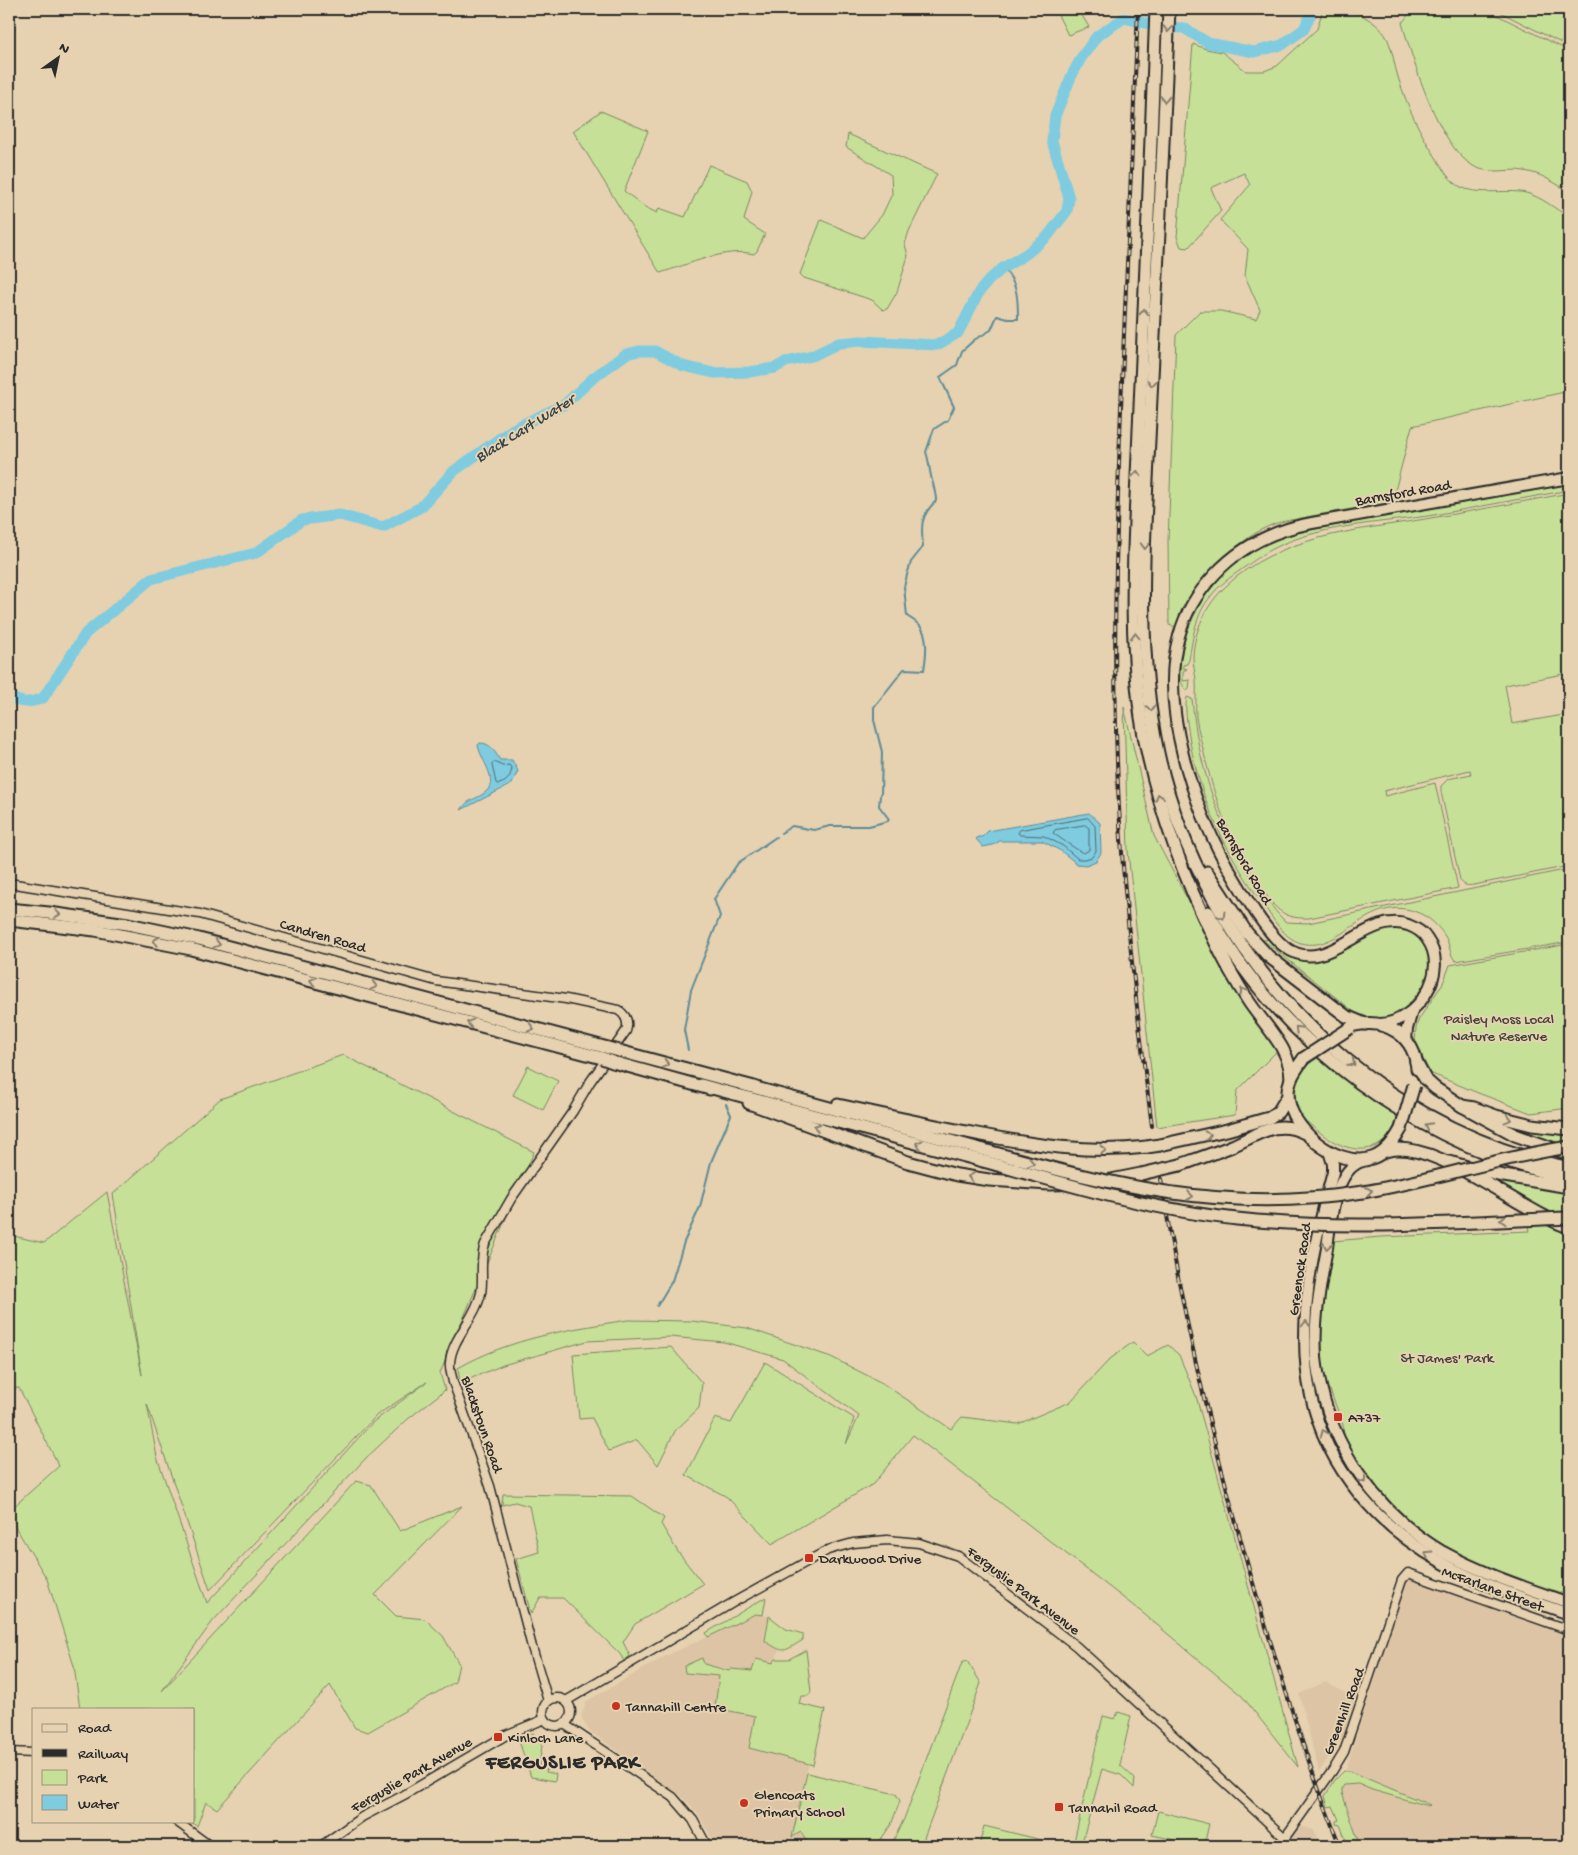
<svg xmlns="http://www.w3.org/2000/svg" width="1578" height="1855" font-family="'Gochi Hand',sans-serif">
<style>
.built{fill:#ddc4a4}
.green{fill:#c6e097;stroke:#788661;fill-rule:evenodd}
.water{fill:#7fcbdf;stroke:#5d8b97}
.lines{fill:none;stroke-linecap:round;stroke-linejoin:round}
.shore{stroke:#4d6b73;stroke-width:1}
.stream{stroke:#5d8b97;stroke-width:2}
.river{stroke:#7fcbdf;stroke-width:11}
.tertiary-casing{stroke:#2b2b2b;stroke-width:11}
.primary-casing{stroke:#2b2b2b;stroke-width:14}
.trunk-casing{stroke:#2b2b2b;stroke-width:15}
.motorway-casing{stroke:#2b2b2b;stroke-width:15}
.tertiary{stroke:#e6d2b0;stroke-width:8}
.primary{stroke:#e6d2b0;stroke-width:10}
.trunk{stroke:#e6d2b0;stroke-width:11}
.motorway{stroke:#e6d2b0;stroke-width:11}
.rail-casing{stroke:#2b2b2b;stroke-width:4}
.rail{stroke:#e6d2b0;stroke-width:2;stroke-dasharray:5.5;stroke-linecap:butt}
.trunk-bridge-casing{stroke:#2b2b2b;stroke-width:15;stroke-linecap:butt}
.motorway-bridge-casing{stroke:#2b2b2b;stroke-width:15;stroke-linecap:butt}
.trunk-bridge{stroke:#e6d2b0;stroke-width:11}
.motorway-bridge{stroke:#e6d2b0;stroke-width:11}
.oneway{stroke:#887e6e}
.poi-dot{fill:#c8321e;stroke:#e6d2b0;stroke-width:2}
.labels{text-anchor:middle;stroke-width:4;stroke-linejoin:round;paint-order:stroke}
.street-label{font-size:15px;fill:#2b2b2b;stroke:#e6d2b0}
.park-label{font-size:15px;fill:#42463b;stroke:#e6d2b0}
.poi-label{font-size:15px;fill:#2b2b2b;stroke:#e6d2b0;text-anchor:start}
.water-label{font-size:16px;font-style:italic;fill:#384346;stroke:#e6d2b0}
.district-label{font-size:20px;font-weight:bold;letter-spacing:1px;fill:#2b2b2b;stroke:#e6d2b0}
</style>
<rect width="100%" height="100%" fill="#e6d2b0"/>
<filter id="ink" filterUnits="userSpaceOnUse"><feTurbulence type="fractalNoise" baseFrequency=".02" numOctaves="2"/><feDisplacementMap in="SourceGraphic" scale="10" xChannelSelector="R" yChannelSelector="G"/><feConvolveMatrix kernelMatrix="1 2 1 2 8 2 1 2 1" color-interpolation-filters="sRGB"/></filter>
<g filter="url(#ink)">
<g class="built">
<path d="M1407,1579l162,56v211h-209l-17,-51 -11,-7 14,-19z"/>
<path d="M755,1614l14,2 -4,24 14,10 -5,13 -18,-4 -4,12 -21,-2 -1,2 -26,-7 -2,-6 -17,15 34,3 36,40 -6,32 60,15 -17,74 9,-5 8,14h-93l-19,-34 -17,-17 -92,-65 -7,-14 6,-15 77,-44z"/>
<path d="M1325,1682l30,16 -9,34 -27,40 -20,-78z"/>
<path d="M1299,1826l15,4 9,16h-38z"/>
</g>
<g class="green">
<path d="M1055,9h23l11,18 -21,8z"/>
<path d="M1323,9c7,0 16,-1 23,0 16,5 35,15 42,31 5,11 6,25 10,37 10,31 21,55 39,82 5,9 10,18 18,24 17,15 51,5 71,10 16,4 29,16 43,24v174l-157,35 -20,76c-27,5 -54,9 -80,14 -13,3 -26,4 -38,8 -33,11 -92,68 -98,103l-7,-2 -1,-84 8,-206 24,-24h21l35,8 4,-9 -15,-34 3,-27 -28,-29 30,-35 -6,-12 -33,15 10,23 -33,37 -7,-1 -4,-10 16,-193 13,5 16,3 24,19h18l13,-5 40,-37z"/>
<path d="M1413,9h72l84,42v140c-16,-8 -25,-17 -45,-20 -15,-3 -33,4 -49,-4 -36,-18 -62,-107 -73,-144z"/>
<path d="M1494,9h75v38z"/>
<path d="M601,111l47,20 -24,60 21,16 12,6 2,-5 26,9 24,-52 38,16 5,10 -8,29 21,14 -8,17 -3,3c-28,-7 -67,11 -94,19l-87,-142z"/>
<path d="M848,134l89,40 -28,57 -4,13 3,12 -11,36 -10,17 -4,1 -11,-10 -68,-22 -4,-4 21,-54 42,18 19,-23 10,-21 -1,-19 -45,-28z"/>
<path d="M1569,484v6c-45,8 -90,17 -135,25 -49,8 -108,9 -153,30 -14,6 -26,15 -39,24 -11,8 -23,16 -31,27 -16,19 -18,41 -22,64l-2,4 -4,1v3l4,1 -4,2v10l7,-1 -1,9 -2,2c-3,-4 -7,-9 -7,-13 -1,-6 0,-14 1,-20 6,-44 35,-85 73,-108 20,-12 43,-17 66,-22z"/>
<path d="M1569,493v180l-64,12 7,39 57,-10v152l-95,19c-7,1 -10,1 -14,-5l-19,-88v-6l7,-7 23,-5 -1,-4 -86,21 1,5 50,-13 23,105 -149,30c-31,2 -38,-16 -53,-39 -27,-40 -38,-71 -50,-117 -3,-15 -8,-30 -10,-45 -1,-12 1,-25 0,-37 -1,-8 -3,-15 -3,-23 1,-26 13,-52 32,-70 54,-52 130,-56 200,-68 48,-8 96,-17 144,-26z"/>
<path d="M1187,697l5,2c6,67 28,135 68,190 8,12 15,23 26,33l22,1 261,-54v73l-113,19c-6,-4 -6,-16 -10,-23 -5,-9 -13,-17 -21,-22 -55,-30 -82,39 -124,27 -18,-5 -28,-25 -39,-40 -35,-50 -61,-100 -72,-161 -2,-16 -6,-30 -3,-45z"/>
<path d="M1124,707l30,129 82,155 24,35 19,23 -42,42 -2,24 -78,12 -29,-276z"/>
<path d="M1395,925l25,10 12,20 -5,27 -25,30 -10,8h-20l-14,-5 -95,-75 9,-1c34,34 54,20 91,-1 5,-3 11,-7 17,-10 5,-1 10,-2 15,-3z"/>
<path d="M1569,944v164l-38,5 -53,-20 -48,-20 -15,-31 1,-14 3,-9 24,-36 7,-18z"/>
<path d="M343,1055l191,97 -94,221 5,17 -37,29 -42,39 -153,163 -51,70 194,-210 15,4 29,46 62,-25 -87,89 21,21 29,3 18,17 16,28 -4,18 -87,50 -13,-4 -25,-43 -113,124 -11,-7 -9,24 -8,-5h5v-112h-114l-6,-43 -27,-87 -31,-51 -5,-19 48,-43 -40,-78h-10v-153l35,8 63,-51 35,183 -29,-181 107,-95zM427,1382l-54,40 -166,181 -50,-146 -10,-53 63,186 167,-175z"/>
<path d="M1319,1057l50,39 29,19c-11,46 -52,40 -81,15 -5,-4 -11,-8 -15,-13 -11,-14 -7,-39 4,-51 4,-3 9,-6 13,-9z"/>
<path d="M528,1066l30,15 -15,29 -30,-15z"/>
<path d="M1504,1124l65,9v15l-49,-15z"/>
<path d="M1488,1176l81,16v29l-24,-8 -59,-34z"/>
<path d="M1551,1224l18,6v369l-86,-32 -44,-22 -36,-26 -37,-41 -21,-34 -2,-19 -13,-35h-4c-8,-51 -5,-98 7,-149l48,-4 149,-6 -1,-5z"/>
<path d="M628,1320l64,1 55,7 84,29 51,26 69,46 11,-12 56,7 52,-22 40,-43 23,-17 14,14 21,-11 11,10 17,41 102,371 -56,-71 -98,-82 -231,-179 -40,49 -101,60 -45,-47 -41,-22 29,-57 16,5 34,-61 89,56 -8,26 13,-28 -76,-57 -59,-17 -54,-5 -83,4 -84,24 -43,18 -2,-15c53,-30 111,-39 170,-48z"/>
<path d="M671,1347l31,36 -3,25 -24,23 -17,34 -21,-25 -28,11 -17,-33 -13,1 -6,-65z"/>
<path d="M503,1494l129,2 32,22 -3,6 17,28 25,32 -68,40 -12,18 7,14 -6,5 -4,-7 -57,-56h-23l-9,16 -15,-55 23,-7 -10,-46 -14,-4 -13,3z"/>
<path d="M766,1597l-3,18 -8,-1 -47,23 -2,-4z"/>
<path d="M769,1616l17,13 17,5v6c-20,12 -18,14 -38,1z"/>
<path d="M806,1650l5,42 -3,4h-7l-2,8 26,6 -12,55 -64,-17 6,-32 -40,-8 4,-32 -34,-3 -1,-7 18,-8 2,6 25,7 2,-2 21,2 4,-12 17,4 3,-4h13z"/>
<path d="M967,1661l14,22 -60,163h-28l-2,-1 13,-26 58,-156z"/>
<path d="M1118,1712l13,4 -11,49 15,14 -1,9 -13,-13 -19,-6 -21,77h-8l30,-130 12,3z"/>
<path d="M533,1733l9,13 -3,19 8,2 -1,5 10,2 -1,7 -24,-4 -12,-36z"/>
<path d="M1344,1771h5l81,34 -2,1 -56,-16 -14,-6 -14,1 -2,3v5l18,53h-16l-1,-2 4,-1 -7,-18 -4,-1v-3l3,-1 -6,-14 -5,1 -3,-11 10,-16z"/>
<path d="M807,1773l89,21 4,7 -9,24 -15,21h-67l-8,-14 -9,5z"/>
<path d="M1158,1811l51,13 -5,22 -52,-11z"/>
<path d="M984,1826l58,14 -2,6h-61z"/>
</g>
<g class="water">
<path d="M480,743c11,0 14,8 20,17h12l6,11 -6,13 -51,26c6,-10 13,-10 22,-16 19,-12 -3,-34 -5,-49z"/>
<path d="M1089,813l11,10 1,30 -5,8 -10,4 -9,-1 -16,-13 -19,-10h-42l-7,4 -10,2 -7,-8 2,-2h4l6,-6z"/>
</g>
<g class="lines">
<g class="shore">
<path d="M495,762l7,4 7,-1 3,4c-2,8 -5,14 -14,15l-2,-1 -4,-18z"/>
<path d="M1088,818l7,8 1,25 -4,6 -7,2h-7l-15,-13 -19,-10 -24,-1 -2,-2 2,-3z"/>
<path d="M1085,825l4,3v22l-5,3c-3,0 -27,-17 -31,-20l2,-3z"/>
</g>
<g class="stream">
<path d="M881,794l1,-42 -8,-32v-13l30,-38 20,1c2,-13 5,-34 -4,-44 -3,-4 -9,-7 -13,-10l-3,-29 3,-12 4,-13 12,-15c-2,-21 -3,-31 13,-46 0,-9 -3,-16 -5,-25 -2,-8 -2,-16 -5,-24l8,-23 14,-9 6,-13 -14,-30 17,-12 5,-14 12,-11 17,-10 6,-14 11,3h10c0,-20 0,-36 -15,-51"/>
<path d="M781,833l11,-7 22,4 16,-4h39l19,-5 1,-2 -10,-13 1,-10"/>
<path d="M688,1050l-4,-20 7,-40 29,-74 -6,-17 24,-36 38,-26"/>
<path d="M657,1306l15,-25 12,-39 16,-35 11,-45 20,-47 -5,-11"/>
</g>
<path class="river" d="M9,695c10,10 22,8 34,3l43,-65 65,-54 105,-26 46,-33 38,-5 43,12 38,-20 33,-36 59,-42 52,-25 28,-26 33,-24 13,-3h16l28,15 31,7 35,-1 26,-4 11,-6 26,-6 27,-13 22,-2 76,4 21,-12 21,-41 11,-13 13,-11 23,-14 21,-17 20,-26 2,-13 -17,-57 3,-25 16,-39 10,-19 16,-22 27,-18 38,9 22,1 24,15 46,9 28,-7 22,-16 9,-20"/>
<defs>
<g id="tertiary">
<path d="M9,883l191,31 236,67 130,18 52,11c8,5 11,12 8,21l-36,51 -17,29 -62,88 -26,45c-6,16 -1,33 -4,49 -5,25 -30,46 -31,70 -1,6 2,13 3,19l37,104 42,161 16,54"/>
<circle cx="557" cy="1712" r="14"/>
<path d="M566,1701l168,-99 94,-52 25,-7 34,-3 32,3 39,13 118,90 209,192"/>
<path d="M564,1724l109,73 20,23 14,26"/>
<path d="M9,1752l25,1"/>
<path d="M176,1821l34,25"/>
<path d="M321,1846l41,-29 42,-22 104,-61 37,-15"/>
<path d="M1279,1846l54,-76 11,-18 58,-172 6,-7 161,57"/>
</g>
<g id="primary">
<path d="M1380,1024c36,-1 71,-52 47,-85 -4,-7 -11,-11 -19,-14 -44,-15 -80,54 -123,22 -20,-15 -45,-59 -58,-81 -34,-61 -68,-161 -48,-230 6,-23 20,-45 36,-62 27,-29 59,-44 97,-51l257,-45"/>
<path d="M1406,1040l1,-11 5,-18"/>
<path d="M1329,1151l4,13v8c-19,69 -38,153 -22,224 16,74 68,131 132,167 39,22 84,36 126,51"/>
<path d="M1367,1160c-4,1 -8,2 -11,4 -22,13 -26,61 -29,84 -7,38 -16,85 -9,124 13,76 59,141 125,180 40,22 84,36 126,51"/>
</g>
<g id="trunk">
<path d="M9,909l40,4 79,11 71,15 409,109"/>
<path d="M9,920l86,10 96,19 411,109"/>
<path d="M1356,1025c31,-7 59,12 61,44"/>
<path d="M619,1051l135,36"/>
<path d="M1304,1058c-8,11 -17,23 -16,38 2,33 47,70 80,63 16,-3 26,-17 33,-30"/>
<path d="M613,1062l97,27"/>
<path d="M1416,1062l9,17 10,9 27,18 12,2 22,8 36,9 37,4"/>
<path d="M749,1103l159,59 49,13 32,5 60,4 47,-1 45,-9"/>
<path d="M838,1105c46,10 92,20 139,29 57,11 112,20 170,13"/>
<path d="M1160,1145l67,-15 42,-12 9,-6 10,-16"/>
<path d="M1385,1151c48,-15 134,60 184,76"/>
<path d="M1180,1165c17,-6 35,-12 52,-19 26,-11 44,-28 73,-13"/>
</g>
<g id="motorway">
<path d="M1156,9c-5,140 -11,281 -17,421 -4,104 -14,213 7,316 14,67 38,132 68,193 10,22 22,43 35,63 16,24 42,47 42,77"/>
<path d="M1169,9c-6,137 -12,273 -19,410 -5,110 -15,225 8,334 44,201 208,373 411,415"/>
<path d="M1207,872l40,61 21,23 78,60 19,8"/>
<path d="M1208,912c73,134 212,234 361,266"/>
<path d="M701,1085l282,76"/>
<path d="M745,1085l239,65"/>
<path d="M1462,1106l53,29 54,19"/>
<path d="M1449,1162l49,13 71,12"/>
</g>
</defs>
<use href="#tertiary" class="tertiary-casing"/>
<use href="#primary" class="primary-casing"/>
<use href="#trunk" class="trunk-casing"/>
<use href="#motorway" class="motorway-casing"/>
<use href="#tertiary" class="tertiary"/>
<use href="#primary" class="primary"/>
<use href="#trunk" class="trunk"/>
<use href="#motorway" class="motorway"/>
<defs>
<g id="rail">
<path d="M1138,9c-5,116 -10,232 -15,348 -6,150 -12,300 -4,450 6,107 19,213 33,319"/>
<path d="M1161,1179c23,149 59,295 102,438 23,77 47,154 77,229"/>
</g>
</defs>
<use href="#rail" class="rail-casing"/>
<use href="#rail" class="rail"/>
<defs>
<g id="trunk-bridge">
<path d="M608,1048l11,3"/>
<path d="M602,1058l11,4"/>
<path d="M1304,1058l46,-30"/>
<path d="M1401,1129l13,-44"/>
<path d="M1147,1147l13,-2"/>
<path d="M1141,1174l39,-9"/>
</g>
<g id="motorway-bridge">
<path d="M984,1150c131,36 242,64 379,42 69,-11 136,-35 206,-45"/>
<path d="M983,1161c83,23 168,49 254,58 111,12 221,3 332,-1"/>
</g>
</defs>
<use href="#trunk-bridge" class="trunk-bridge-casing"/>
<use href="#motorway-bridge" class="motorway-bridge-casing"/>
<use href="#trunk-bridge" class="trunk-bridge"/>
<use href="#motorway-bridge" class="motorway-bridge"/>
</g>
<defs><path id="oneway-chevron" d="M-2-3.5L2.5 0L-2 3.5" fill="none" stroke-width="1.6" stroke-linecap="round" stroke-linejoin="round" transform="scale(1.25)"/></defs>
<g class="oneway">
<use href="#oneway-chevron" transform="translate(1168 29) rotate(93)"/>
<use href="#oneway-chevron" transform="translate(1165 99) rotate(93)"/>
<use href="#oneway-chevron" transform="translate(1144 312) rotate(-88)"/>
<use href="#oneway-chevron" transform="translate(1152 383) rotate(93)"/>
<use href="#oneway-chevron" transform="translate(1137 474) rotate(-88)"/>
<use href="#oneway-chevron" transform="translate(1145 546) rotate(92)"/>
<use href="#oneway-chevron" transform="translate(1135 636) rotate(-92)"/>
<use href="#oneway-chevron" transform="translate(1151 708) rotate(82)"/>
<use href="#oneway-chevron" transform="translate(1159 797) rotate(-107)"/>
<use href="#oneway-chevron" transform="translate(57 914) rotate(7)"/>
<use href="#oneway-chevron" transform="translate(1222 916) rotate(59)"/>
<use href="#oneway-chevron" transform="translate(156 941) rotate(-169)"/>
<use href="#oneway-chevron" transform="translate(217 944) rotate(15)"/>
<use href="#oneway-chevron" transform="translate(313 981) rotate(-165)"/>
<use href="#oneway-chevron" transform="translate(374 986) rotate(15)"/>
<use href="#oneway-chevron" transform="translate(1243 991) rotate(-122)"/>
<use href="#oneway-chevron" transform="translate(470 1023) rotate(-165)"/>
<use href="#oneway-chevron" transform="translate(531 1028) rotate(15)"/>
<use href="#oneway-chevron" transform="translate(1298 1029) rotate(-135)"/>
<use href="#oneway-chevron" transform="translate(1352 1063) rotate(39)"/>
<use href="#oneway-chevron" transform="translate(666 1064) rotate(15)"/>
<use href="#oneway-chevron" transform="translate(1508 1119) rotate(15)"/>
<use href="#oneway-chevron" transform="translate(1428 1126) rotate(-152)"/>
<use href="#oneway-chevron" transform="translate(817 1127) rotate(-160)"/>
<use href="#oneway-chevron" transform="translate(1208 1135) rotate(-13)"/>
<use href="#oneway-chevron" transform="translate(919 1144) rotate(-165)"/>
<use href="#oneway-chevron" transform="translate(1103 1150) rotate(-1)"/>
<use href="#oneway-chevron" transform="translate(1031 1163) rotate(15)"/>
<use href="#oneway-chevron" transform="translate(971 1177) rotate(-170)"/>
<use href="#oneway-chevron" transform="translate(1369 1191) rotate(-10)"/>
<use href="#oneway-chevron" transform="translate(1190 1196) rotate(7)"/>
<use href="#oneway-chevron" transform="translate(1503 1220) rotate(178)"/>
<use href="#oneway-chevron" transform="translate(1327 1246) rotate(100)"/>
<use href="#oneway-chevron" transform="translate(1306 1324) rotate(-88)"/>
<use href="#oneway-chevron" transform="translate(1324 1433) rotate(-112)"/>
<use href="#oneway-chevron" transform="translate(1363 1480) rotate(55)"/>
<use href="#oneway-chevron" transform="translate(1428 1554) rotate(-148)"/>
</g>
</g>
<g class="poi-dot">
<rect x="1333" y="1412" width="10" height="10" rx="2.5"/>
<rect x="804" y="1553" width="10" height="10" rx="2.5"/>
<circle cx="616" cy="1706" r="5"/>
<rect x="493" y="1732" width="10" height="10" rx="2.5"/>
<circle cx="744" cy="1803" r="5"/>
<rect x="1054" y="1802" width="10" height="10" rx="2.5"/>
</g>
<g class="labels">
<g class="street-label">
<text transform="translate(1403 492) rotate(-10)" y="5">Barnsford Road</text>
<text transform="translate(1245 861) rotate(60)" y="5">Barnsford Road</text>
<text transform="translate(323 935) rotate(16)" y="5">Candren Road</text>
<text transform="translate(1299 1269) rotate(-82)" y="5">Greenock Road</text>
<text transform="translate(483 1424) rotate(71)" y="5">Blackstoun Road</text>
<text transform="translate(1493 1588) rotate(20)" y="5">McFarlane Street</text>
<text transform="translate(1024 1590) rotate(37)" y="5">Ferguslie Park Avenue</text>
<text transform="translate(1343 1711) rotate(-69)" y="5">Greenhill Road</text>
<text transform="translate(411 1774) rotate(-30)" y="5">Ferguslie Park Avenue</text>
</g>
<g class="park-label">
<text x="1499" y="1023">Paisley Moss Local<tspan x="1499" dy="17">Nature Reserve</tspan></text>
<text x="1447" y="1362">St James' Park</text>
</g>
<g class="poi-label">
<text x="1348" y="1422">A737</text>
<text x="819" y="1563">Darkwood Drive</text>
<text x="626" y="1711">Tannahill Centre</text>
<text x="508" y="1742">Kinloch Lane</text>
<text x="754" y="1799">Glencoats<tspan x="754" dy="17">Primary School</tspan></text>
<text x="1069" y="1812">Tannahil Road</text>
</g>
<g class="water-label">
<text transform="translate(524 427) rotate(-32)" y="6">Black Cart Water</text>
</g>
<g class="district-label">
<text x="563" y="1768">FERGUSLIE PARK</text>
</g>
</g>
<rect width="1578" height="1855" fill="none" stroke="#e6d2b0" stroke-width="30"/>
<rect x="15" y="15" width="1548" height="1825" fill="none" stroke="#2b2b2b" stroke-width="2" filter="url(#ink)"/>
<rect x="32" y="1708" width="162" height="115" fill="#e6d2b0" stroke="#9b8f7b"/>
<rect x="42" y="1724" width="25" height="8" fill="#e6d2b0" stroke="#9b8f7b"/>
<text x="78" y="1732" font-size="15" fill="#2b2b2b">Road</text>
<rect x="42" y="1749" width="25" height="8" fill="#2b2b2b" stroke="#9b8f7b"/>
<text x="78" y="1758" font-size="15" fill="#2b2b2b">Railway</text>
<rect x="42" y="1770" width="25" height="15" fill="#c6e097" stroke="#9b8f7b"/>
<text x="78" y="1782" font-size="15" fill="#2b2b2b">Park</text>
<rect x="42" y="1795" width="25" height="15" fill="#7fcbdf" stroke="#9b8f7b"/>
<text x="78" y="1808" font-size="15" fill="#2b2b2b">Water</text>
<g transform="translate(58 58) rotate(33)" stroke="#e6d2b0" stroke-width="4" paint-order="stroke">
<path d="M0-4L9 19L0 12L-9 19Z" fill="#2b2b2b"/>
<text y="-8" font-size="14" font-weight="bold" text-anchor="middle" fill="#2b2b2b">N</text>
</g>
</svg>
